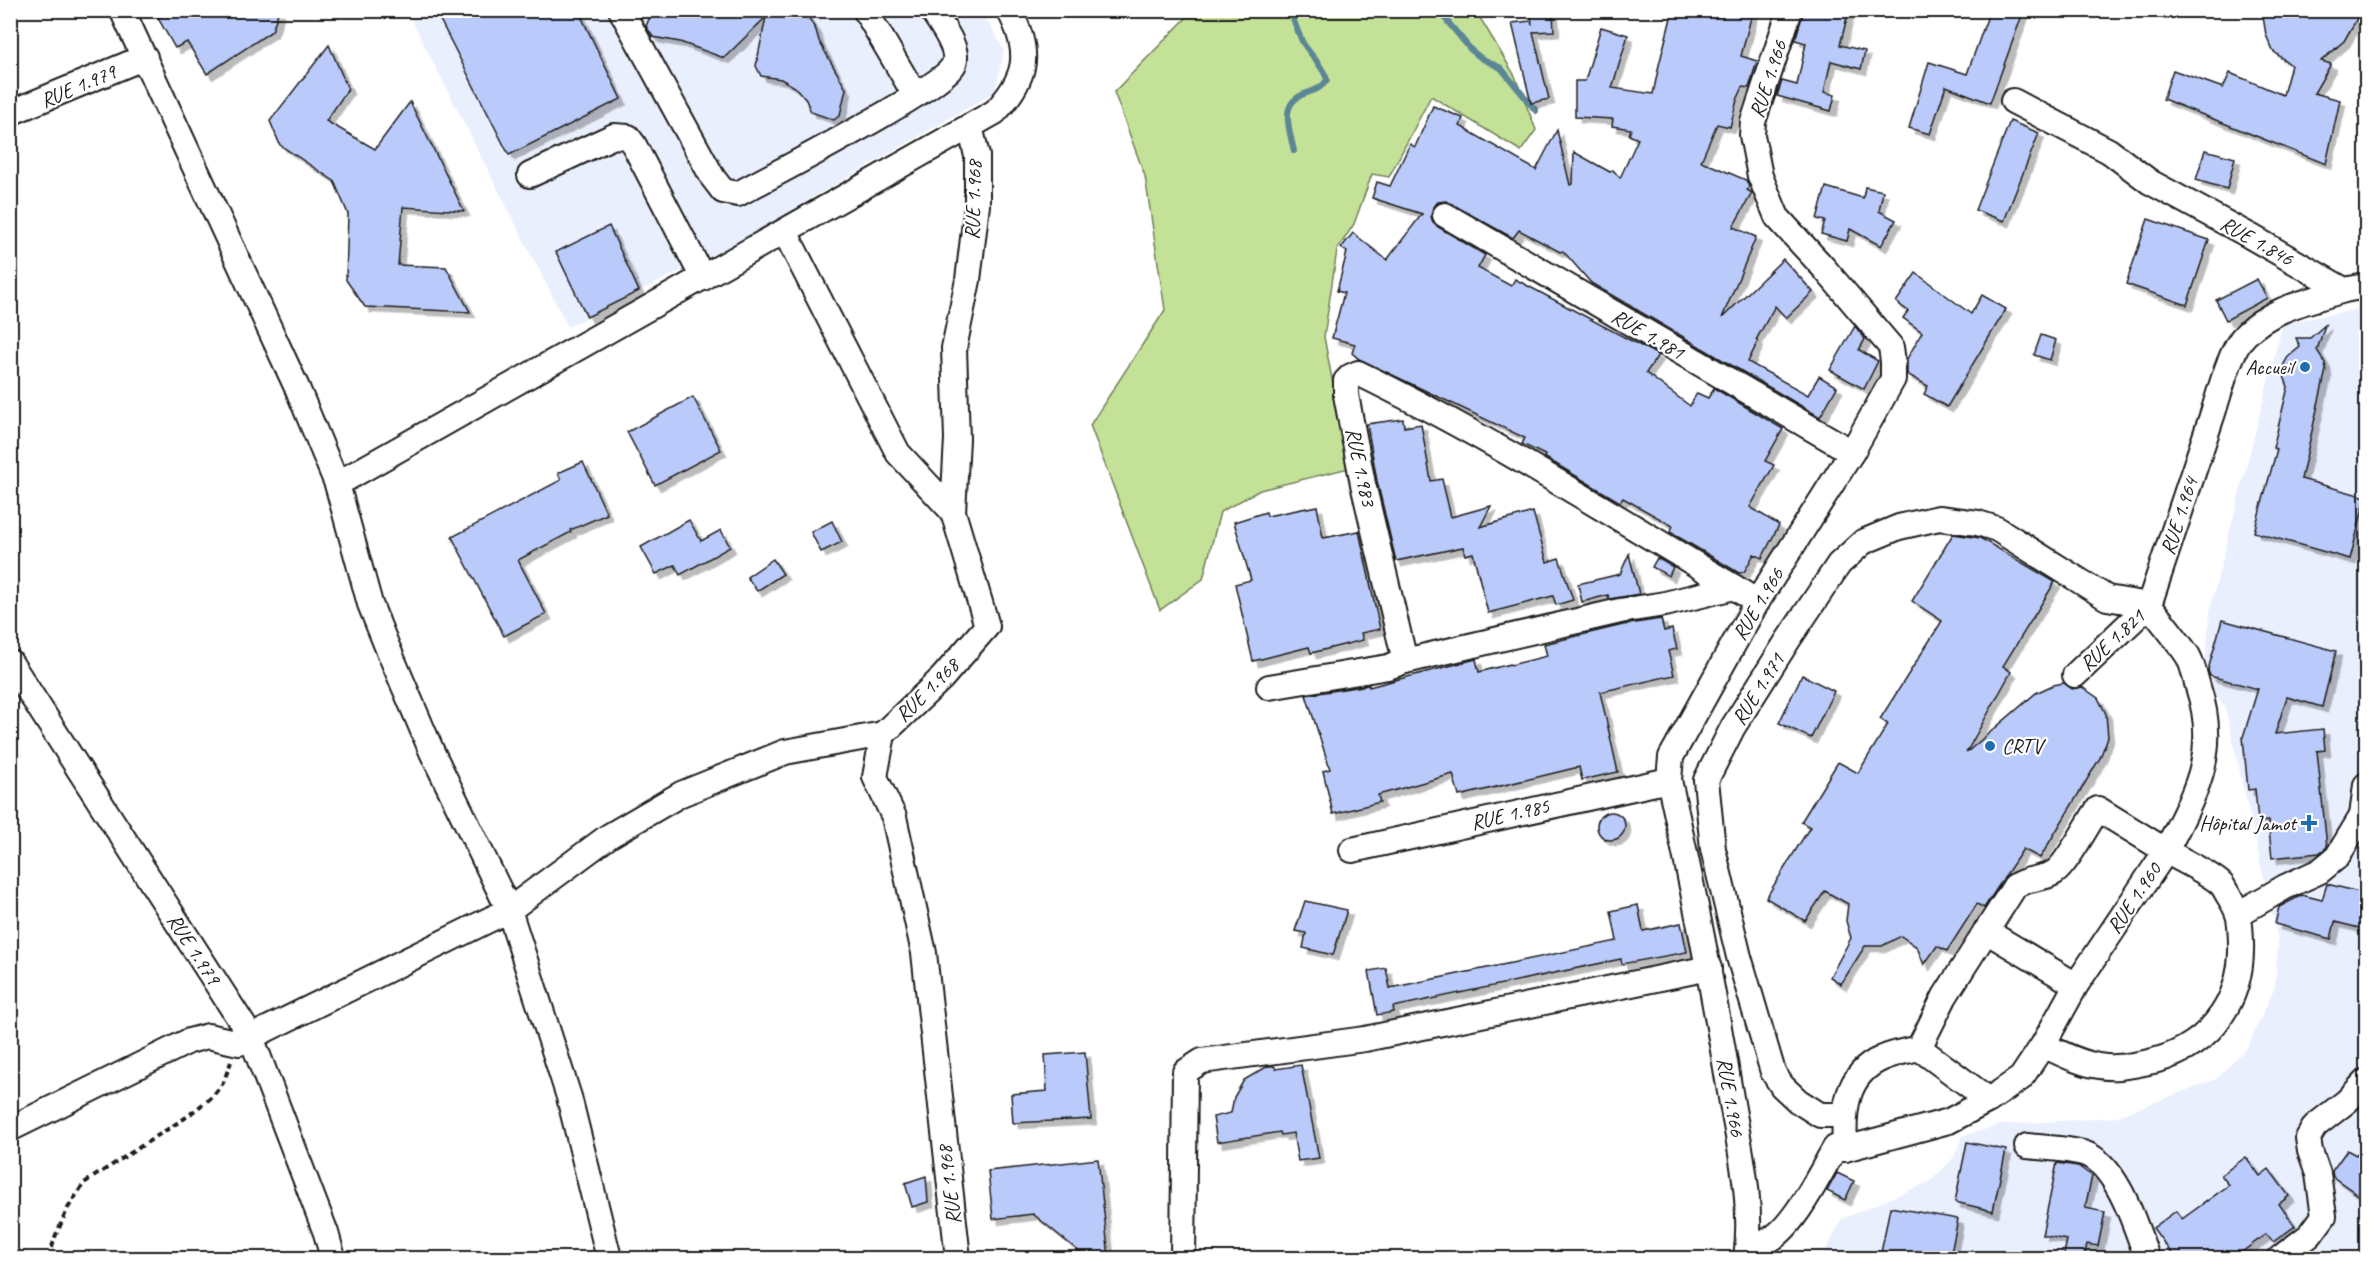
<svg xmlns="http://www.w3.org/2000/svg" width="2377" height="1269" font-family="Caveat,sans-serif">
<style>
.built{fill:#eaeffe}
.green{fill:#c4e198;stroke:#707e5a;stroke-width:1.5}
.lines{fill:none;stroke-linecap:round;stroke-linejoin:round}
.stream{stroke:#5a8695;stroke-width:6}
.building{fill:#bacbfb;stroke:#1c1c1c;stroke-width:1.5;filter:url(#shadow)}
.minor-casing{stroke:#1c1c1c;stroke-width:28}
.path{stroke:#1c1c1c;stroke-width:4;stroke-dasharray:6 4.5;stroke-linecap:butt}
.minor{stroke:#fff;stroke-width:24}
.poi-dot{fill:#1f6fb2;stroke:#fff;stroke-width:2}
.labels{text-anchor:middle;stroke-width:4.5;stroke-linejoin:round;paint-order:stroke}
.street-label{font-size:21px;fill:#1c1c1c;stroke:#fff}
.poi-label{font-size:21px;fill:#1c1c1c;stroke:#fff;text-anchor:end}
</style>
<defs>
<filter id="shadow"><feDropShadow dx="5.5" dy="5.5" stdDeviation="0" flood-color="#0004"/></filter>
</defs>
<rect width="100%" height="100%" fill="#fff"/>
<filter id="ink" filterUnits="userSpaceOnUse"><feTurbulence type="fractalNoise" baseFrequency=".0167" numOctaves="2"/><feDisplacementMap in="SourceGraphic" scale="12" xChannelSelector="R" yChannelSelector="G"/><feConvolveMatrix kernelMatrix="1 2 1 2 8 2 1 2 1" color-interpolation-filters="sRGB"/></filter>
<g filter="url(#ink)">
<g class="built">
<path d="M407,11h575l22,39 -9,42 -269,156 -158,79z"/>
<path d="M2366,308v950h-544l20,-39 89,-38 23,-24 9,-21 37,-11 115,-8 101,-38 31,-31 28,-61 3,-47 -53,-233 -19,-25 -1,-21 6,-56 72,-282z"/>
</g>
<path class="green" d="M1193,11h283l39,65 21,54 -15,21 -90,-55 -42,81 -17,-3 -18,50 -17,26 -13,87 25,131 -89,22 -40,22 -17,67 -43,31 -70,-185 75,-115 -20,-134 -31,-84z"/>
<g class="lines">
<g class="stream">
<path d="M1290,10c4,11 8,23 13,33 7,11 22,26 24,37 -5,8 -12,10 -20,13 -29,9 -18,35 -13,58"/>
<path d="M1438,10l33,40 10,8 20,10 35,43"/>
</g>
</g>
<g class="building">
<path d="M173,10h106l-7,21 -65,43 -20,-32 -12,6 -17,-30z"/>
<path d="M435,10h143l43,89 -112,56z"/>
<path d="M653,10h151l12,20 3,11 27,48 -6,26 -6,5 -23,-8 -5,-12 -11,-13 -14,-8 -20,-3 -5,-10 10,-49 -42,41 -44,-16 -27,-5 -7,-11z"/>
<path d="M1673,10h80l-12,46 16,5 -8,27 -6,-1 -6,13 -7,27 -13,-3 -16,37 45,19 3,7 -2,3 5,3 -19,34 23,10 -34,81 61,-59 30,33 -27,26 -11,-12 -19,34 2,1 -10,21 60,33 11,-19 18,11 -17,30 -229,-134 -28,-32 -3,1 -41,-22 -6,8 -67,-37 -8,1 -5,5 -2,9 2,7 5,4 47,28 -7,13 33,18 4,-7 143,76 -12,18 44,33 7,-13 11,5 6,-10 69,41 -18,32 9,4 -24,42 29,18 -17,33 -8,-4 -10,18 -5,1 -69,-41 3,-6 -50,-28 -3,4 -76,-45 1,-2 -23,-11 3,-6 -166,-79 -7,-6 3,-9 -23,-6 12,-45 -7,-2 10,-39 -6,-4 12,-15 34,27 35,-46 -50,-16 5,-16 13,4 20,-42 5,3 18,-41 30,12 -3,8 76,44 21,-40 13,55 3,-1 1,-32 36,20 3,-2 7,8 18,-39 -9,-4 2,-6 -19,-3 1,-7 -38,-2v-36h10l16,-54 27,8 -16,53 41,6 6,-29z"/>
<path d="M1804,10h45l-9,35 25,6 -4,18 -30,-8 -7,31 11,3 -4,16 -54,-15 5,-15 15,4 9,-42 -11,-3z"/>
<path d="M1990,10h34l-34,93 -44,-17 -16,48 -21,-6 20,-66 38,12z"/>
<path d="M2262,10h100l-18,31 -23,20 10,3 -17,29 26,7 -14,64 -163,-65 10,-29 50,18 7,-15 53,22 8,-30 -18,-14 -7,-16z"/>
<path d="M1553,13l1,18 -21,1 16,67 -18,4 -19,-80 19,-2 1,4 -1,-11z"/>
<path d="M329,45l19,44 -22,32 49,28 35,-47 54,109 -61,-4 -5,58 48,2 24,45 -105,-5 -19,-27 2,-66 -14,-33 -54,-36 -10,-24z"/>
<path d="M2010,121l29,12 -35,88 -29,-11z"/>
<path d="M2205,150l30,8 -8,31 -31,-9z"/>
<path d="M1826,187l37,11 2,-11 18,4 -4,20 17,9 -15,26 -31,-17 -3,12 -26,-7 4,-13 -8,-2z"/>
<path d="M2148,219l61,21 -22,65 -61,-21z"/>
<path d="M609,226l30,65 -52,26 -31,-65z"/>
<path d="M1916,273l55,41 11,-19 24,14 -59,98 -23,-13 4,-8 -21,-12v-15l15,-27 -19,-14 5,-7 -12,-9z"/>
<path d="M2257,279l10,19 -41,22 -10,-20z"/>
<path d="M2325,325l-8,25 8,13 1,7 -25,109 65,18 -16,62 -96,-27 23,-83 -4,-1 15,-61 -5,-14 1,-9 4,-7 12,-10 -4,-9h14z"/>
<path d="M1855,326l10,13 -6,11 19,11 -14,28 -34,-19z"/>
<path d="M2041,335l15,5 -6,20 -16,-5z"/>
<path d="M693,397l28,53 -66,35 -28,-53z"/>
<path d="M1403,419l1,8 17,-3 10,57 11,-2 9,38 40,-11 -11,21 53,-15 14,50 12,-4 14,42 -17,5 -3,-9 -65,17 -15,-60 -8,2 -2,-8 -67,14 -19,-80 -10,-57z"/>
<path d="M583,462l24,52 -37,16 1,2 -53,28 28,54 -42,22 -52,-99 109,-57 -3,-7z"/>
<path d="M1317,506l6,32 36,-7 21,98 -19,4 2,7 -52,13 -2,-6 -56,14 -18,-77 16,-4 -17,-58 32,-10 1,4z"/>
<path d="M689,520l12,21 20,-11 9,17 -50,28 -5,-10 -19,9 -15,-27z"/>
<path d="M832,521l10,21 -21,10 -10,-20z"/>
<path d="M1953,534l27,4 75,44 -52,84 8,6 -45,81 70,-60 17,-8 11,-2 8,6 10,-2 16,11 8,16 2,23 -8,21 -60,100 -17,-9 -39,59 -7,-4 -30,47 -10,-5 -13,19 -7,-18 -16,-11 -19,10h-17l-24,38 -11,-7 21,-39 -5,-17 2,-17 -23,-13 -20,30 -39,-23 44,-71 -9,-5 37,-60 20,11 30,-49 -8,-5 62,-98 -30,-20z"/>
<path d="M1629,554l10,40 -30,5 -1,-4 -26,7 -4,-18 42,-10z"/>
<path d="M1657,558l16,9 -4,9 -17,-9z"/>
<path d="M773,559l10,15 -26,17 -10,-14z"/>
<path d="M1661,619l3,12 8,-2 5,20 -9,2 6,24 -74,17 18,80 -36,8 -3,-13 -120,29 -6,-22 -75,21 2,7 -47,12 -10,-43 7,-2 -24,-74 63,-10v2l107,-28 3,13 31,-8 1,1 36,-9 -3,-12 79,-19z"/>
<path d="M2222,620l114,31 -14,56 -35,-10 -12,37 48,-5 2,21 -8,1 10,96 -8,6 -47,5 -4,-37 -10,1 -3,-33 -7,1 -5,-53 15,-48 -48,-13 -2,-6z"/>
<path d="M1802,675l32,16 -23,47 -32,-15z"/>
<circle cx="1611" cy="826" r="14"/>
<path d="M2327,884l40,10v36l-32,-8 -4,17 -56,-15 4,-17 23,-12 20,5z"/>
<path d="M1305,901l42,9 -14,45 -30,-7 3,-15 -11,-2z"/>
<path d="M1638,905l5,26 38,-8 6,29 -65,12 -1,-5 -228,48 1,5 -17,3 -8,-44 17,-3 4,20 227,-47 -6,-30z"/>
<path d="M1085,1052l6,67 -78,4 -2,-29 36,-3 -2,-36z"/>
<path d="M1301,1065l18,93 -21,3 -5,-28 -12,2 -1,-3 -63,10 -4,-25 18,-4 3,-16 10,-17 24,-14h6l2,3z"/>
<path d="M2367,1140v61l-34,-24 -1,-6 15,-21 9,5z"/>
<path d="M1967,1142l39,8 -13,61 -38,-9z"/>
<path d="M2246,1157l14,19 9,-7 20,27 -10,8 16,22 -22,16 -7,-8 -32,24h-59l-22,-30 23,-17 6,8 47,-34 -8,-10z"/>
<path d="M1098,1159l11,99h-22l-54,-44 -40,5 -5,-48z"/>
<path d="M2057,1163l21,3 14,10 -7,32 20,4 -7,34 -11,-2 -3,14h-21l4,-18 -25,-5z"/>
<path d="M1837,1173l17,8 -9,19 -18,-9z"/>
<path d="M926,1176l2,26 -16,5 -7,-24z"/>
<path d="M1890,1207l68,12 -8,39h-70z"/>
</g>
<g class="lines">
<defs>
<g id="minor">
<path d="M122,10l176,380 39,94 33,120 16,40 46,108 77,158 60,187 40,161"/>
<path d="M621,10l92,168 10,13 15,3c32,-18 207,-107 216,-130 6,-16 -14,-40 -22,-54"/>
<path d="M865,10l50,85"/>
<path d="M2013,101l96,50 41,31 100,54 94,54 22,-4"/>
<path d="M10,113l135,-56"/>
<path d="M530,175l75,-35 9,-4 14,1 6,8 69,133"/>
<path d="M1445,215l407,237"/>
<path d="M785,232l113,221 55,59"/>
<path d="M337,484l658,-372c32,-34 37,-59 14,-102"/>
<path d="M1734,587l-69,17 -45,7 -215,50 -42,-177 -17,-89v-14l5,-5 7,-3c130,63 252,141 376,214l23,15"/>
<path d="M10,662l241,375 75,196 7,25"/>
<path d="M2075,675l74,-70"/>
<path d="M1269,687l119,-20 17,-6"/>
<path d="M2366,785l-4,31 4,2"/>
<path d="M1352,850l317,-70"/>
<path d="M2240,913l45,-26 35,-16 17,-14 25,-41"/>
<path d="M1986,931l90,54"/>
<path d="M251,1037l258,-127 100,-74 72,-42 104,-42 98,-18"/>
<path d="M1919,1048l70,52"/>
<path d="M1843,1115h-23l-22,-14 -16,-15 -9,-14 -34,-115 -26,-108 -7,-69 27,-53 55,-87 51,-76 24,-22 36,-15 40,-9 39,5 19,6 110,69 42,7"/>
<path d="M10,1129l179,-88 19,-5 31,7"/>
<path d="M2027,1146c18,2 38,2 56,7 34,10 53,74 64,105"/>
<path d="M1845,1149c-2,-36 -1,-75 38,-91 11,-5 24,-7 36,-10l26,-52 70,-110c13,-9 28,-6 40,-14 11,-7 34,-50 43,-63l68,42c29,-58 54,-98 32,-164 -3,-10 -5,-22 -10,-31 -12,-18 -26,-34 -39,-51 21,-62 41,-124 62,-186 8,-23 18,-68 34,-84 26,-27 65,-34 99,-45"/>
<path d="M1748,1245c6,-2 13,-2 19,-4 26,-11 53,-68 68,-93l10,1 104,-28 40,-21 32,-22 22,-33 33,-60 90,-134c13,8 45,23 55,33 3,3 5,8 7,11 13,20 12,25 13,48 2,62 -36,109 -97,120 -15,3 -30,6 -45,3 -20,-3 -38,-13 -56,-21"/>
<path d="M958,1258l-34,-305 -30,-136 -19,-40 8,-43 59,-56 45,-52 -34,-114 4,-73 -3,-91 14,-68 9,-75v-49l-7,-30"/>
<path d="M1183,1258l2,-186 17,-11 163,-22 344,-71"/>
<path d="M1746,1258c8,-54 -7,-112 -16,-166 -17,-105 -38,-209 -61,-312l2,-23 86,-155 95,-150 41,-73v-17l-2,-15 -68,-80 -46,-50 -17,-41 -8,-41 1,-13 37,-112"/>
<path d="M2280,1258l30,-23 14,-19 -6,-42 -8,-23 -2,-13 7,-12 32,-25 19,-20"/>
</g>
</defs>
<use href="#minor" class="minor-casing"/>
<path class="path" d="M49,1258l6,-21 13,-29 16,-25 101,-65 27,-21 11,-14 8,-21"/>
<use href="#minor" class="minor"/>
</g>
</g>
<g class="poi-dot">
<circle cx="2305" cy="367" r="6"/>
<circle cx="1990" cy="746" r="6"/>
<path d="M2306 814h6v6h6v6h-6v6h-6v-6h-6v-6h6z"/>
</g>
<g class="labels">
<g class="street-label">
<text transform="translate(1768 79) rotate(-72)" y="7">RUE 1.966</text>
<text transform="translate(78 86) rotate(-23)" y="7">RUE 1.979</text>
<text transform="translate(973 200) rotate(-88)" y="7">RUE 1.968</text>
<text transform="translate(2257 241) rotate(29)" y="7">RUE 1.846</text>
<text transform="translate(1648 334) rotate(30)" y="7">RUE 1.981</text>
<text transform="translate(1361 467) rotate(78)" y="7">RUE 1.983</text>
<text transform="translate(2179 516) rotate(-72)" y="7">RUE 1.964</text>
<text transform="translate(1758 604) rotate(-59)" y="7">RUE 1.966</text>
<text transform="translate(2112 640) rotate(-43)" y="7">RUE 1.821</text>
<text transform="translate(1758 689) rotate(-58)" y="7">RUE 1.971</text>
<text transform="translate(927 690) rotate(-45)" y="7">RUE 1.968</text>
<text transform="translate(1510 814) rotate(-13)" y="7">RUE 1.985</text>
<text transform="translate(2134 898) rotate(-56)" y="7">RUE 1.960</text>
<text transform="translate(194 949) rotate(57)" y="7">RUE 1.979</text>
<text transform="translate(1731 1097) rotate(80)" y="7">RUE 1.966</text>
<text transform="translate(949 1185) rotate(-97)" y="7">RUE 1.968</text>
</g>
<g class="poi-label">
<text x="2293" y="374">Accueil</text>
<text x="2002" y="753" text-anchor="start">CRTV</text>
<text x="2296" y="830">Hôpital Jamot</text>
</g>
</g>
<rect width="2377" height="1269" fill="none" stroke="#fff" stroke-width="36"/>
<rect x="18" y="18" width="2341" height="1233" fill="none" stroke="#1c1c1c" stroke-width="2" filter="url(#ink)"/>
</svg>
